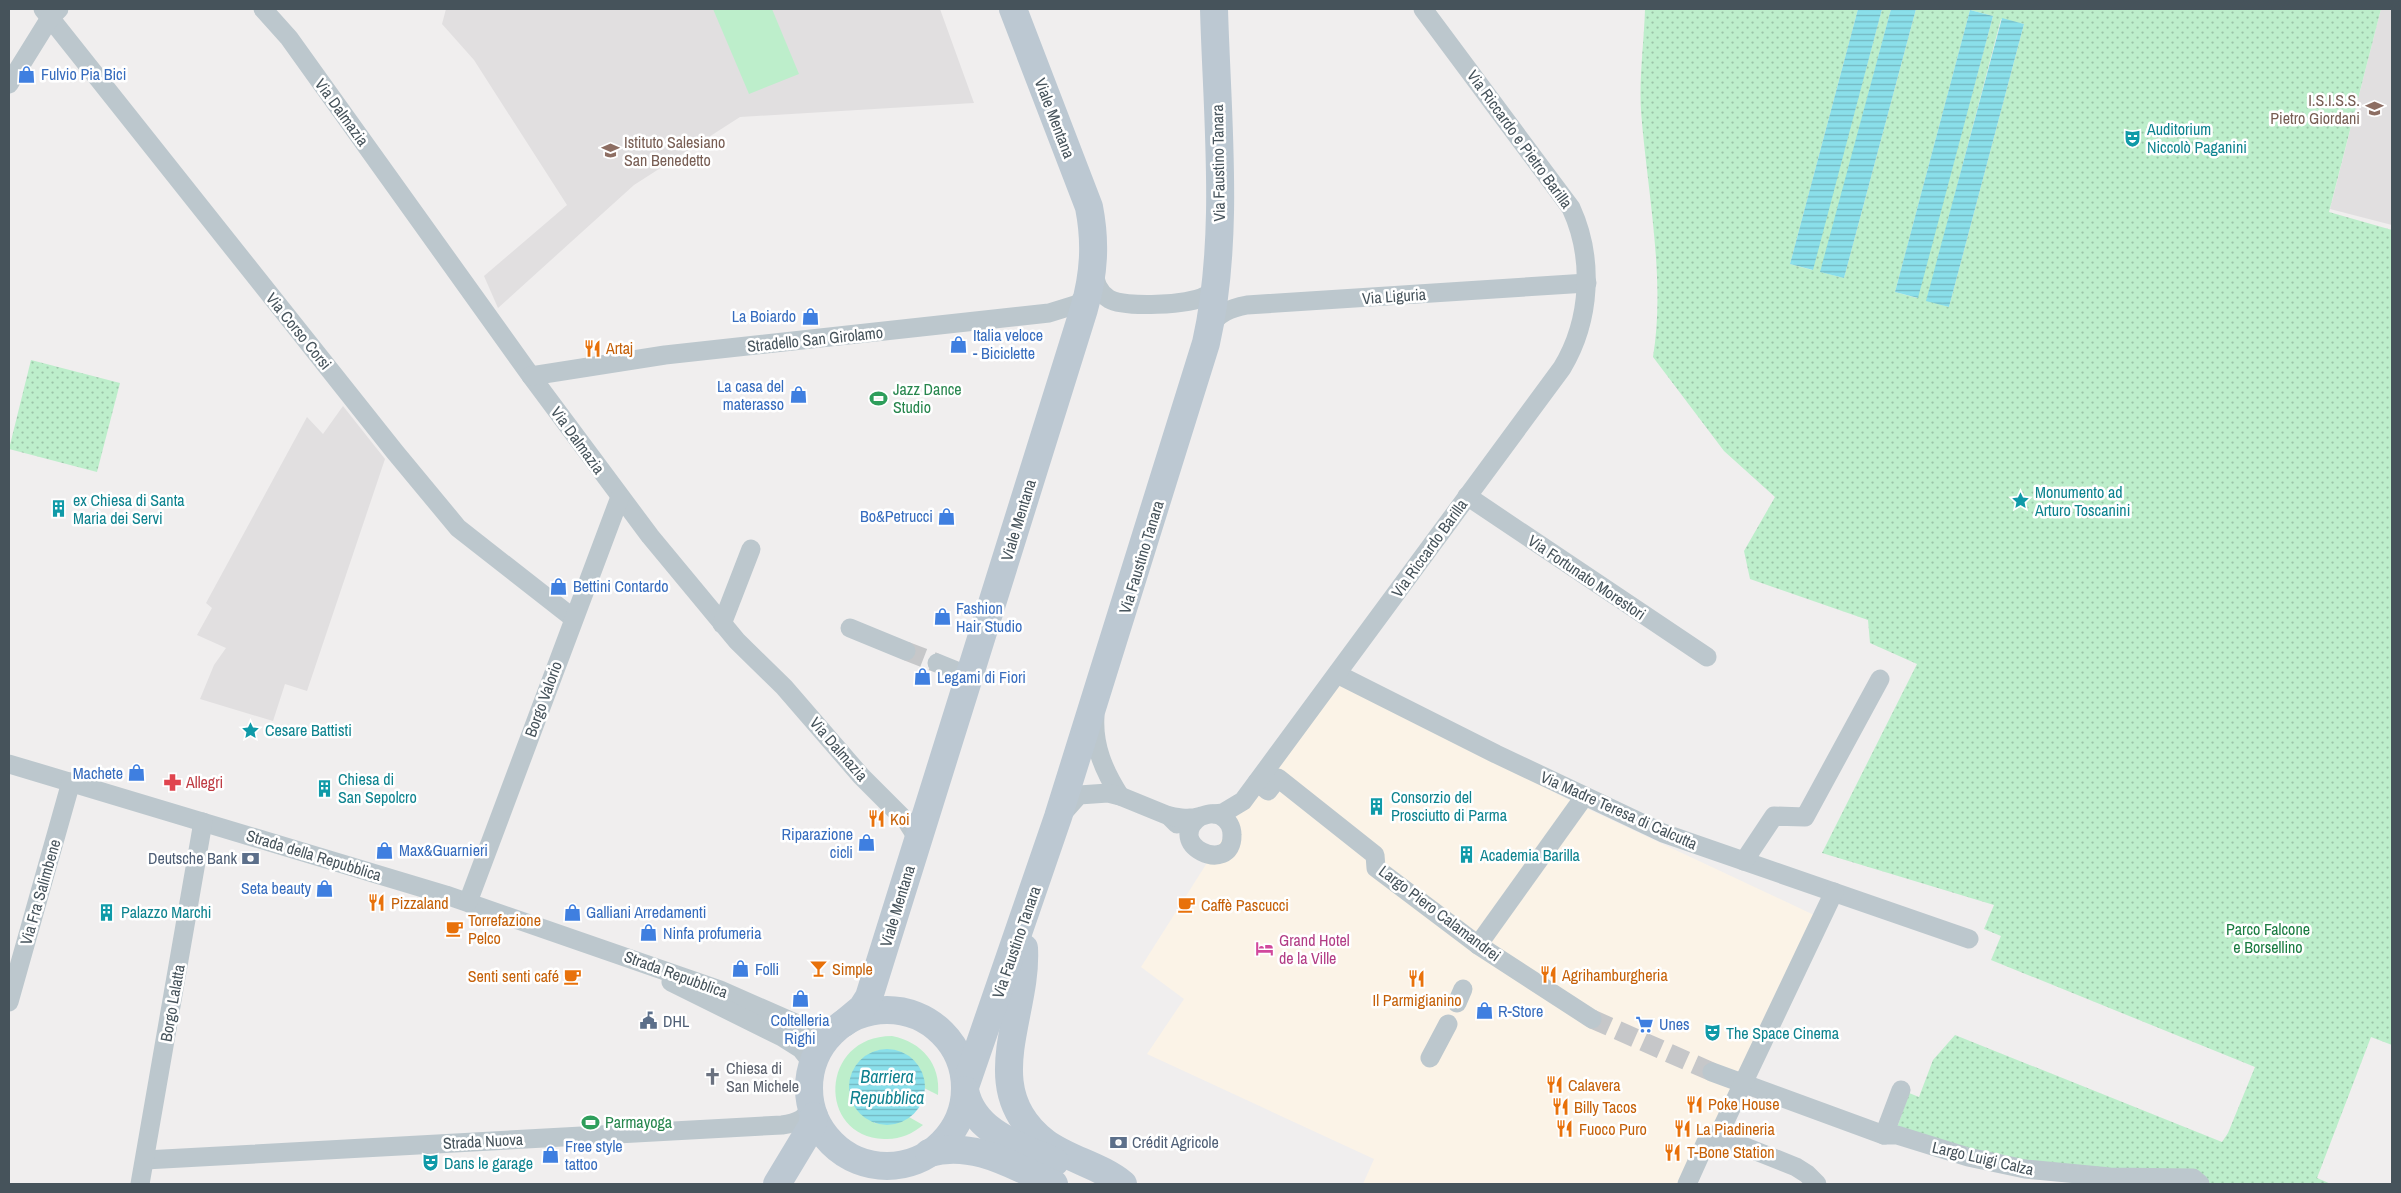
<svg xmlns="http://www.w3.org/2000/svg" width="2401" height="1193" font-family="'Archivo Narrow',sans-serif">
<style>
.commercial{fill:#fbf3e7}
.education{fill:#e1dfe0}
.grass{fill:#bdeecb}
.park{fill:url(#park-dots);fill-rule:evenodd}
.water{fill:url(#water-rules)}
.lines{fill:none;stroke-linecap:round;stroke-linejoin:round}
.street-tunnel{stroke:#c6c7c9;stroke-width:19;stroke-dasharray:19 9;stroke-linecap:butt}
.street{stroke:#bcc7cd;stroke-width:19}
.secondary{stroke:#bcc8d2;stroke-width:28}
.labels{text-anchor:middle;stroke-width:5;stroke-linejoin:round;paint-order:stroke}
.shop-label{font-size:16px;fill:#366cbe;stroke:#fff;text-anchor:start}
.education-label{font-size:16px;fill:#785e54;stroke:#fff;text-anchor:end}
.street-label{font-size:16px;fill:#46535b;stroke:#fff}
.culture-label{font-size:16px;fill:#0d838f;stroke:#fff;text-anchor:start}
.food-label{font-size:16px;fill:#c56008;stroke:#fff;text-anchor:start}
.leisure-label{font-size:16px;fill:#27864d;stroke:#fff;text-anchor:start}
.health-label{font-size:16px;fill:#be3a42;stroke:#fff;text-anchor:start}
.service-label{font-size:16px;fill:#4e5e75;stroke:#fff;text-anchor:start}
.park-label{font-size:16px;fill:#197b40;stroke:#fff}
.hotel-label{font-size:16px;fill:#b23c85;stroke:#fff;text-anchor:start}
.worship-label{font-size:16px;fill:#5b616d;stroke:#fff;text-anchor:start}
.water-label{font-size:18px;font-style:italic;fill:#0f818f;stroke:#fff}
</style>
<defs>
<pattern id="park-dots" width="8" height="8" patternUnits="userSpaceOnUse" patternTransform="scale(1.25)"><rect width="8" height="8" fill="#bdeecb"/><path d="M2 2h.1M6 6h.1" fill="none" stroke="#9bc3a8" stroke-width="1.8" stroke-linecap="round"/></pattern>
<pattern id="water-rules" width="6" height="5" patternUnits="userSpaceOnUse" patternTransform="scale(1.25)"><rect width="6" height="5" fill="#8adfea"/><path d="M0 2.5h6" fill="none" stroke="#73b7c1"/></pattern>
</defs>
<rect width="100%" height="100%" fill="#f0eeee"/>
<path class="commercial" d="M1342,681l227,119 245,115 -127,269h-324l11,-25 -227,-105 37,-55 -43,-32 102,-161z"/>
<g class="education">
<path d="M446,9h494l34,94 -234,14 -106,68 -136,123 -14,-32 83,-71 -93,-145 -32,-36z"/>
<path d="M2381,9h11v216l-62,-16z"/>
<path d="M343,406l42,53 -78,232 -22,-7 -12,37 -73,-22 14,-34 12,-17 -29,-13 15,-27 -6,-5 101,-186 16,17z"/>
</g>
<g class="grass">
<path d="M713,9h59l27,65 -50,20z"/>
<path d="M892,1036c30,6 49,28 46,59l-14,-7c0,-27 -23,-41 -48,-37l-2,72 19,1 16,-7 14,8c-11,9 -24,15 -39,14 -67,-2 -65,-103 8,-103z"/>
</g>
<g class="park">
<path d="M1645,9h213l-68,255 22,6 70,-261h9l-70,263 23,6 72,-269h465l-52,203 63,18v815l-21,-8 -54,141 14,6h-241l-198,-42 17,-49 10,4 14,-37 22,-25 267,107 6,-9 27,-66 -264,-107 10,-24 -17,-7 10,-24 -172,-52 95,-189 -47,-21 -2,-23 -118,-41 -6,-28 31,-54 -51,-46 -71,-94c13,-78 -6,-167 -12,-246 -2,-33 3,-69 4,-102zM1970,10l23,6 -76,282 -22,-6zM2001,19l23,5 -75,283 -22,-7z"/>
<path d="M31,360l89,23 -23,89 -88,-23z"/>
</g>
<g class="water">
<path d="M1858,9h24l-69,261 -23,-6z"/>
<path d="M1891,9h25l-72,269 -24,-6z"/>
<path d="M1970,10l23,6 -75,282 -23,-6z"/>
<path d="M2002,18l22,6 -75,283 -23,-6z"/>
<circle cx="887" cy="1087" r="38"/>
</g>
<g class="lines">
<g class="street-tunnel">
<path d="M906,651l31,12"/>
<path d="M1592,1019l120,53"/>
</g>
<g class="street">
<path d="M43,9l352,443 63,76 115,90"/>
<path d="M263,9l26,29 242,338 119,160 87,105 47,46 77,89 46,46 7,11 2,14"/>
<path d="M9,84l41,-66 9,-9"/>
<path d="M1094,269c0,12 4,23 15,30 15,9 81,6 96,-3 6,-3 9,-9 11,-15"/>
<path d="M1210,328c7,-15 21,-20 37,-23l340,-22"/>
<path d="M531,376l134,-21 384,-42 29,-9 10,-13"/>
<path d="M1467,496l240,161"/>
<path d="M722,624l29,-75"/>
<path d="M850,628l56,23"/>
<path d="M937,663l32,13"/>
<path d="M1337,674l159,80 167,79 306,106"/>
<path d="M1095,716c-2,30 9,55 25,80"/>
<path d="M9,764l437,131 274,95 82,36 11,4 20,1"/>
<path d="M1257,782l11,9 10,-13 97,77 1,13 102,77 114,74"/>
<path d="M1063,813l16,-18 29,-2 12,3 49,20 8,8"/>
<path d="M1214,814l9,-1 20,-12 319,-433c29,-48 32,-110 9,-160l-148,-199"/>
<path d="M1169,816c7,1 15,3 22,2 11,0 19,-8 30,-2 7,4 11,11 11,19 1,42 -71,9 -31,-19"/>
<path d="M1744,861l30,-45 31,1 75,-138"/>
<path d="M468,902l152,-405"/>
<path d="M1478,945l106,-148"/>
<path d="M671,982l111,55 19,12 12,15"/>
<path d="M9,1002l62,-220"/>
<path d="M1457,1003l6,-14"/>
<path d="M1430,1058l18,-34"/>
<path d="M1712,1072l172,63h13l71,22 57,12 85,8 83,1 7,6"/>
<path d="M1884,1135l17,-45"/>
<path d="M1718,1136l78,31 11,7 10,10"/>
<path d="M145,1160l637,-35c14,-2 27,-6 28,-22"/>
<path d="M140,1184l63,-362"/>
<path d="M1687,1184l19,-42 12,-6 116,-244"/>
</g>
<g class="secondary">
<path d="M1024,948c4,68 -48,141 21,194 24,18 55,23 78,42"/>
<circle cx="887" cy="1088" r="78"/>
<path d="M844,1023l18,-15 7,-11 215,-688c10,-35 12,-66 5,-102l-76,-198"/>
<path d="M965,1087l93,-270 148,-474c24,-106 11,-226 8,-334"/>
<path d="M965,1090c8,42 55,56 90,72"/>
<path d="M929,1153c45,-13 86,14 125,31"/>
<path d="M777,1184l35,-58 2,-10"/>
</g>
</g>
<defs>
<symbol id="shop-bare" viewBox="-9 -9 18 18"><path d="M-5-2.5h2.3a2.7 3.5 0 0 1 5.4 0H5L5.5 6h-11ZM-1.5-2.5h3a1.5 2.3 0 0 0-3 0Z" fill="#3f7fe0" stroke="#fff" stroke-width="2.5" paint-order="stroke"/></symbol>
<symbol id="school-bare" viewBox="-9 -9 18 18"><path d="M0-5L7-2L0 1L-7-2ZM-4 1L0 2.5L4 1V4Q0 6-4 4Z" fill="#8d6e63" stroke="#fff" stroke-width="2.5" paint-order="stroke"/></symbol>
<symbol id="theatre-bare" viewBox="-9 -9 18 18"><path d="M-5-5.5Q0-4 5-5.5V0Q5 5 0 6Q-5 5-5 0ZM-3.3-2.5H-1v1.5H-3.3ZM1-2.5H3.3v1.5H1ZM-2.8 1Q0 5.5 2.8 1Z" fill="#0f9aa8" stroke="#fff" stroke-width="2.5" paint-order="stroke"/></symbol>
<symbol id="restaurant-bare" viewBox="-9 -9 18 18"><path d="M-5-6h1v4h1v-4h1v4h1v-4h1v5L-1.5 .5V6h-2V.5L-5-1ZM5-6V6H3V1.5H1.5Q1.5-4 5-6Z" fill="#e8710a" stroke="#fff" stroke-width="2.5" paint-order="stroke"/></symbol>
<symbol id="stadium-bare" viewBox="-9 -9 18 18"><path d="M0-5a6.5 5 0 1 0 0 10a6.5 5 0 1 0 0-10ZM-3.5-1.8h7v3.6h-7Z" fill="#2e9e5b" stroke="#fff" stroke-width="2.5" paint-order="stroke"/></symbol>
<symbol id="sight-bare" viewBox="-9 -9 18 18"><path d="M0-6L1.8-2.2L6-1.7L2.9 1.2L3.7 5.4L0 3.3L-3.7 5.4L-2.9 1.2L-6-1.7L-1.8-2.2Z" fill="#0f9aa8" stroke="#fff" stroke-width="2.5" paint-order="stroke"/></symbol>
<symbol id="building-bare" viewBox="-9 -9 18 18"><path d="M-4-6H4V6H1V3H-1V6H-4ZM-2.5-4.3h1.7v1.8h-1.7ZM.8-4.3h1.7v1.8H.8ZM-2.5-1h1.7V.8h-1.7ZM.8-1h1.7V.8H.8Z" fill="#0f9aa8" stroke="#fff" stroke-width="2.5" paint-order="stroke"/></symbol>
<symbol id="pharmacy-bare" viewBox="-9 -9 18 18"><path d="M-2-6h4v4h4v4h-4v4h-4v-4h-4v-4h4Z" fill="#e0444e" stroke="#fff" stroke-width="2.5" paint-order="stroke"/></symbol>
<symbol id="bank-bare" viewBox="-9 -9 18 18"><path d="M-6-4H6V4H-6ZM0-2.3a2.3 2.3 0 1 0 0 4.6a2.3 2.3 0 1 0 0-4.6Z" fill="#5c6f8a" stroke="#fff" stroke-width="2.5" paint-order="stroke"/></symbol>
<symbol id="cafe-bare" viewBox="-9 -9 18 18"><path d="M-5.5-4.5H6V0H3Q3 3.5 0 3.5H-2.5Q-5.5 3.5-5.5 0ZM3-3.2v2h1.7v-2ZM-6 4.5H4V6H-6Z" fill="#e8710a" stroke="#fff" stroke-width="2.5" paint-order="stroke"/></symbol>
<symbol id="hotel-bare" viewBox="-9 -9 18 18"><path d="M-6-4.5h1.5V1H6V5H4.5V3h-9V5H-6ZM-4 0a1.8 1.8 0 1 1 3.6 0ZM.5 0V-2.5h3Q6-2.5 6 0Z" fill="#d1479c" stroke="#fff" stroke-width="2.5" paint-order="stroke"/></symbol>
<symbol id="bar-bare" viewBox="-9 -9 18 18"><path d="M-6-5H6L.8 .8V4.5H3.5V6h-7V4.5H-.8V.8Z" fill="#e8710a" stroke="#fff" stroke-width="2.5" paint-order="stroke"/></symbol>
<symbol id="civic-bare" viewBox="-9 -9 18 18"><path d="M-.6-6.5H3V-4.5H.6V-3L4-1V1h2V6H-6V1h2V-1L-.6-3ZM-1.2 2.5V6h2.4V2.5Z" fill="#5c6f8a" stroke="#fff" stroke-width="2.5" paint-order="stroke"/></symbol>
<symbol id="supermarket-bare" viewBox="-9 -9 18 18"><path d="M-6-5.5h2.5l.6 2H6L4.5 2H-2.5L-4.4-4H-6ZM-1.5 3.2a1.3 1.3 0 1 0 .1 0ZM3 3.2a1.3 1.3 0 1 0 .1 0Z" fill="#3f7fe0" stroke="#fff" stroke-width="2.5" paint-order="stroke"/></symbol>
<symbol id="church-bare" viewBox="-9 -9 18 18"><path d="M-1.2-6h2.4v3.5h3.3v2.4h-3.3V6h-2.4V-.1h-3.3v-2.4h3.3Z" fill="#6b7280" stroke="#fff" stroke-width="2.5" paint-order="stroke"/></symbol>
</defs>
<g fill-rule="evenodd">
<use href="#shop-bare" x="14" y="62" width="25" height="25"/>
<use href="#school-bare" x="2362" y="96" width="25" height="25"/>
<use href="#theatre-bare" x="2120" y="126" width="25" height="25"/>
<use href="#school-bare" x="598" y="138" width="25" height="25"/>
<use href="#shop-bare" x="798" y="304" width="25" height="25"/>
<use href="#shop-bare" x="946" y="332" width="25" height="25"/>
<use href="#restaurant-bare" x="580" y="336" width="25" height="25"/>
<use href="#shop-bare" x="786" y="382" width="25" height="25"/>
<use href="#stadium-bare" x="866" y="386" width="25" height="25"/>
<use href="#sight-bare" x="2008" y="488" width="25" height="25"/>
<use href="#building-bare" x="46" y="496" width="25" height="25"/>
<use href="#shop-bare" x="934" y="504" width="25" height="25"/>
<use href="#shop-bare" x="546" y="574" width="25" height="25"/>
<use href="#shop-bare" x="930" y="604" width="25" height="25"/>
<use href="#shop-bare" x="910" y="664" width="25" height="25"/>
<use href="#sight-bare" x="238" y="718" width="25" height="25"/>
<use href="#shop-bare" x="124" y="760" width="25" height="25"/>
<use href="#pharmacy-bare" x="160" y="770" width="25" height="25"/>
<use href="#building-bare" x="312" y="776" width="25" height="25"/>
<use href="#building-bare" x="1364" y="794" width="25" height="25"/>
<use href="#restaurant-bare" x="864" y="806" width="25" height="25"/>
<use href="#shop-bare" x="854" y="830" width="25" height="25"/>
<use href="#shop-bare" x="372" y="838" width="25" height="25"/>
<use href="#building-bare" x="1454" y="842" width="25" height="25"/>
<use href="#bank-bare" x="238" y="846" width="25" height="25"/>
<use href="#shop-bare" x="312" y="876" width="25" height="25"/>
<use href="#restaurant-bare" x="364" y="890" width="25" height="25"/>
<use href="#cafe-bare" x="1174" y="892" width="25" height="25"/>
<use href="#building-bare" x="94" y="900" width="25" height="25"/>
<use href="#shop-bare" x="560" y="900" width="25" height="25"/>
<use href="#cafe-bare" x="442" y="916" width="25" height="25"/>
<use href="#shop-bare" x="636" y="920" width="25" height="25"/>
<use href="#hotel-bare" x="1252" y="936" width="25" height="25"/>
<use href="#shop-bare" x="728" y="956" width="25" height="25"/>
<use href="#bar-bare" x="806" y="956" width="25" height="25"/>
<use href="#restaurant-bare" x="1536" y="962" width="25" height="25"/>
<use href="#cafe-bare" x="560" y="964" width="25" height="25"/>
<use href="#restaurant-bare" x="1404" y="966" width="25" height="25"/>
<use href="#shop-bare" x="788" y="986" width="25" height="25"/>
<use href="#shop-bare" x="1472" y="998" width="25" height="25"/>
<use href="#civic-bare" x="636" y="1008" width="25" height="25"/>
<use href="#supermarket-bare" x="1632" y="1012" width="25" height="25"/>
<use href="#theatre-bare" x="1700" y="1020" width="25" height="25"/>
<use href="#church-bare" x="700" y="1064" width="25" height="25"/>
<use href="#restaurant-bare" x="1542" y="1072" width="25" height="25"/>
<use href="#restaurant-bare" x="1682" y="1092" width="25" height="25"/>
<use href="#restaurant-bare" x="1548" y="1094" width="25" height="25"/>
<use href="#stadium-bare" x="578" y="1110" width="25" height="25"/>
<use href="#restaurant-bare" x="1552" y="1116" width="25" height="25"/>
<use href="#restaurant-bare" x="1670" y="1116" width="25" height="25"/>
<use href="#bank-bare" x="1106" y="1130" width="25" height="25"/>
<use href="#restaurant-bare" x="1660" y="1140" width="25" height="25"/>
<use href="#shop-bare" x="538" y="1142" width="25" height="25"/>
<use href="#theatre-bare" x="418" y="1150" width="25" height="25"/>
</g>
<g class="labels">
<g class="shop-label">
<text x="41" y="80">Fulvio Pia Bici</text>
<text x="796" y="322" text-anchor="end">La Boiardo</text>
<text x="973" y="341">Italia veloce<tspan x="973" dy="18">- Biciclette</tspan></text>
<text x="784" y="392" text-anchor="end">La casa del<tspan x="784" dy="18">materasso</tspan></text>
<text x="933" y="522" text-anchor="end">Bo&amp;Petrucci</text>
<text x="573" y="592">Bettini Contardo</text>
<text x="956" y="614">Fashion<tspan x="956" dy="18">Hair Studio</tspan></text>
<text x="937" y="683">Legami di Fiori</text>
<text x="123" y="779" text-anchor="end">Machete</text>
<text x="853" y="840" text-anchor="end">Riparazione<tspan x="853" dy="18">cicli</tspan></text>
<text x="399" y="856">Max&amp;Guarnieri</text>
<text x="311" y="894" text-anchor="end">Seta beauty</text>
<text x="586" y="918">Galliani Arredamenti</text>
<text x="663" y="939">Ninfa profumeria</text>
<text x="755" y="975">Folli</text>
<text x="1498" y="1017">R-Store</text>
<text x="800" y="1026" text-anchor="middle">Coltelleria<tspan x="800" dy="18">Righi</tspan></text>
<text x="1659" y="1030">Unes</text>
<text x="565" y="1152">Free style<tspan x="565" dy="18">tattoo</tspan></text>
</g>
<g class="education-label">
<text x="2360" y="106">I.S.I.S.S.<tspan x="2360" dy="18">Pietro Giordani</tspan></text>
<text x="624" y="148" text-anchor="start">Istituto Salesiano<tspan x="624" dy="18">San Benedetto</tspan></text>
</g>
<g class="street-label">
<text transform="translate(342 112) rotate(54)" y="6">Via Dalmazia</text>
<text transform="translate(1055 118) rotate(69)" y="6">Viale Mentana</text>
<text transform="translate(1520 139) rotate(54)" y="6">Via Riccardo e Pietro Barilla</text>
<text transform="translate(1218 163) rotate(-91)" y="6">Via Faustino Tanara</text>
<text transform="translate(1394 296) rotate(-4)" y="6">Via Liguria</text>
<text transform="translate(299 331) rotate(51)" y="6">Via Corso Corsi</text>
<text transform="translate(815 339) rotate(-6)" y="6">Stradello San Girolamo</text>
<text transform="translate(578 440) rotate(54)" y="6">Via Dalmazia</text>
<text transform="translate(1018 520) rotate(-73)" y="6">Viale Mentana</text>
<text transform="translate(1429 548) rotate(-54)" y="6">Via Riccardo Barilla</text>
<text transform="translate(1141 557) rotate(-73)" y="6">Via Faustino Tanara</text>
<text transform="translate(1587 577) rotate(34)" y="6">Via Fortunato Morestori</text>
<text transform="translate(543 699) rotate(-70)" y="6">Borgo Valorio</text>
<text transform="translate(839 749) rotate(49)" y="6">Via Dalmazia</text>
<text transform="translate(1619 810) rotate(24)" y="6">Via Madre Teresa di Calcutta</text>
<text transform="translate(314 855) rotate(17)" y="6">Strada della Repubblica</text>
<text transform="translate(40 892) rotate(-74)" y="6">Via Fra Salimbene</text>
<text transform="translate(897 906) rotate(-73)" y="6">Viale Mentana</text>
<text transform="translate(1440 913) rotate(37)" y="6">Largo Piero Calamandrei</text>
<text transform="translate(1016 942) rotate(-71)" y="6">Via Faustino Tanara</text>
<text transform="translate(676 974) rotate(20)" y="6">Strada Repubblica</text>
<text transform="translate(172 1003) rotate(-80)" y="6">Borgo Lalatta</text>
<text transform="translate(483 1141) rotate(-3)" y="6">Strada Nuova</text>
<text transform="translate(1983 1158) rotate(13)" y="6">Largo Luigi Calza</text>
</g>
<g class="culture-label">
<text x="2147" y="135">Auditorium<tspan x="2147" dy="18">Niccolò Paganini</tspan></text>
<text x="2035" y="498">Monumento ad<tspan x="2035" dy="18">Arturo Toscanini</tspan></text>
<text x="73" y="506">ex Chiesa di Santa<tspan x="73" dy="18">Maria dei Servi</tspan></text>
<text x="265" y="736">Cesare Battisti</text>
<text x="338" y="785">Chiesa di<tspan x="338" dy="18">San Sepolcro</tspan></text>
<text x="1391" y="803">Consorzio del<tspan x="1391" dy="18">Prosciutto di Parma</tspan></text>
<text x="1480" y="861">Academia Barilla</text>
<text x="121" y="918">Palazzo Marchi</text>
<text x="1726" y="1039">The Space Cinema</text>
<text x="444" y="1169">Dans le garage</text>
</g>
<g class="food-label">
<text x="606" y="354">Artaj</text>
<text x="890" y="825">Koi</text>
<text x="391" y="909">Pizzaland</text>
<text x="1201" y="911">Caffè Pascucci</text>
<text x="468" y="926">Torrefazione<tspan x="468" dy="18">Pelco</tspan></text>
<text x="832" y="975">Simple</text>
<text x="1562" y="981">Agrihamburgheria</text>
<text x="559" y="982" text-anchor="end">Senti senti café</text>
<text x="1417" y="1006" text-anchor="middle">Il Parmigianino</text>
<text x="1568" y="1091">Calavera</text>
<text x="1708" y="1110">Poke House</text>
<text x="1574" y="1113">Billy Tacos</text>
<text x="1579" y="1135">Fuoco Puro</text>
<text x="1696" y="1135">La Piadineria</text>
<text x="1687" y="1158">T-Bone Station</text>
</g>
<g class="leisure-label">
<text x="893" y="395">Jazz Dance<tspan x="893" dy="18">Studio</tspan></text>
<text x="605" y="1128">Parmayoga</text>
</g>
<g class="health-label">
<text x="186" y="788">Allegri</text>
</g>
<g class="service-label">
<text x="237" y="864" text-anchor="end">Deutsche Bank</text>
<text x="663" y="1027">DHL</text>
<text x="1132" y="1148">Crédit Agricole</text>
</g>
<g class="park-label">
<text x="2268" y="935">Parco Falcone<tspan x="2268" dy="18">e Borsellino</tspan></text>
</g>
<g class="hotel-label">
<text x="1279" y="946">Grand Hotel<tspan x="1279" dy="18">de la Ville</tspan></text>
</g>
<g class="worship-label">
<text x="726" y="1074">Chiesa di<tspan x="726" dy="18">San Michele</tspan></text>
</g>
<g class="water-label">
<text x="887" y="1083">Barriera<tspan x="887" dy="21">Repubblica</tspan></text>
</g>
</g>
<rect width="2401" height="1193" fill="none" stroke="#46535b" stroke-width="20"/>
</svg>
